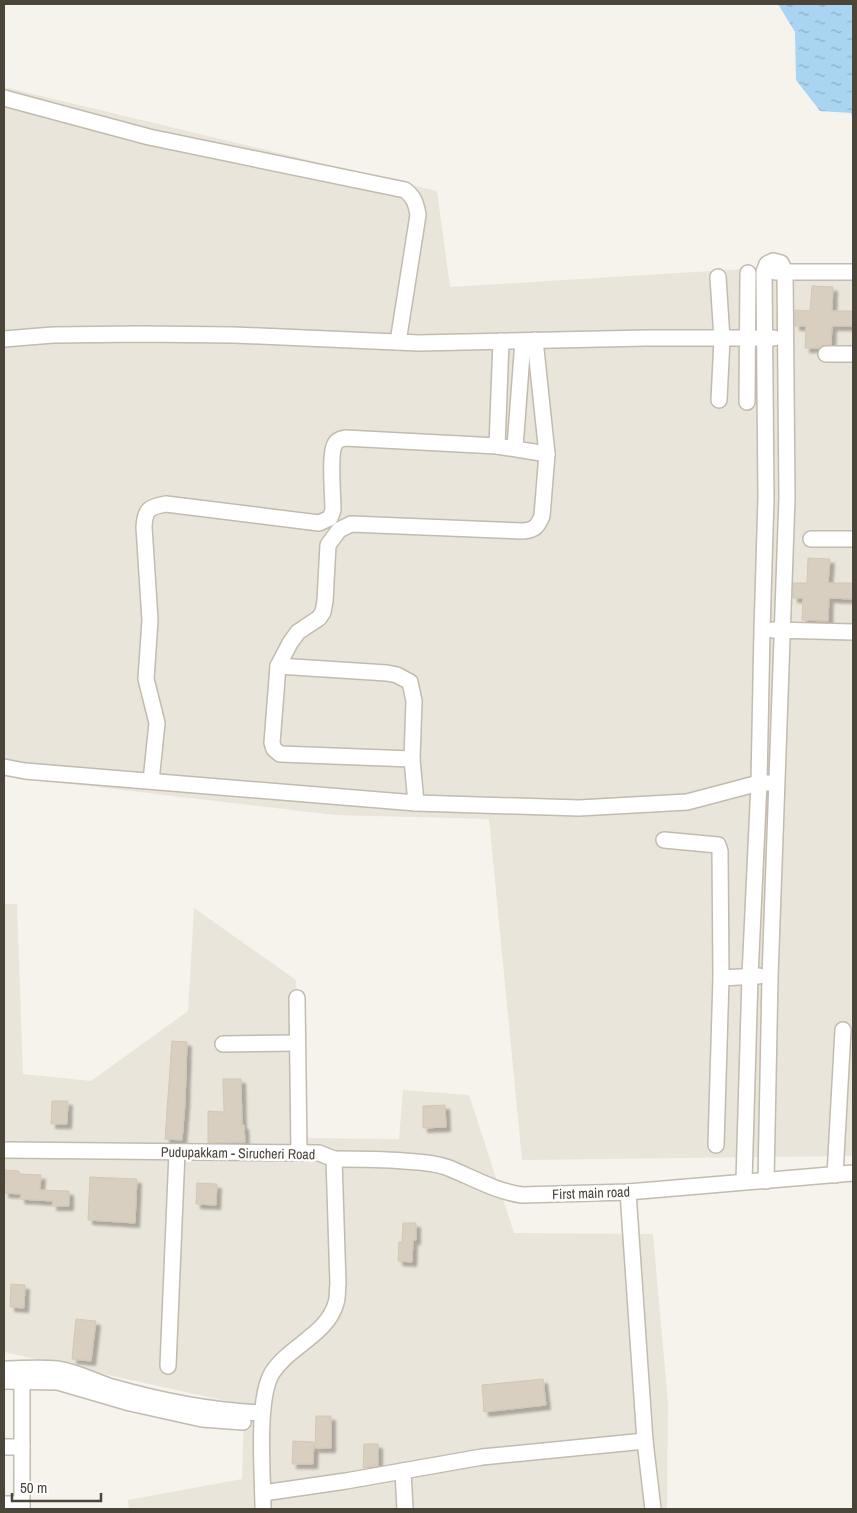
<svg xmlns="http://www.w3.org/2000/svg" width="857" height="1513" font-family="'Archivo Narrow',sans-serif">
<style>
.residential{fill:#eae5da}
.water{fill:url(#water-ripples)}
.building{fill:#d8cfc1;stroke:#d3c7b4;filter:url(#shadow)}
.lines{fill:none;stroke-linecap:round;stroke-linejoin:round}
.minor-casing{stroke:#c2bbae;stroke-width:18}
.minor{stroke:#fff;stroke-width:15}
.labels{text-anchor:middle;stroke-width:5;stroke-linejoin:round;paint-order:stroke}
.street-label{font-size:14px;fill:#4b4439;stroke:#fff}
</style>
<defs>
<pattern id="water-ripples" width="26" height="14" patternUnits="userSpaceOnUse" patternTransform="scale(1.25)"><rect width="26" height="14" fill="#a9d4f2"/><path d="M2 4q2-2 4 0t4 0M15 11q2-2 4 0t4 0" fill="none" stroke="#8caec5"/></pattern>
<filter id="shadow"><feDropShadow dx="4.5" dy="4.5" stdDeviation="1" flood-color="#0004"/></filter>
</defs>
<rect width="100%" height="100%" fill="#f6f3ec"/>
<g class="residential">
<path d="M4,87l433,104 13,96 293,-18 110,-5v892l-331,4 -33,-341 -155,-4 -330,-39z"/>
<path d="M4,904h13l6,170 68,7 97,-70 6,-103 102,72 4,158 99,1 4,-49 66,5 45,138 139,1 15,169 -1,106h-538l-1,-9 114,-21 2,-74 -240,-53z"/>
</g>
<path class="water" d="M778,4h75v115l-2,-6 -31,-2 -24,-31 -1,-48z"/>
<g class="building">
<path d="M812,286l21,1 -1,24h21v15h-21l-1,19 -9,1 -3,2h-14l1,-22h-11v-16l15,1z"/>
<path d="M808,558l22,1 -2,24h25v16l-24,-1 -1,23 -26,-1 1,-22h-10v-15h14z"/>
<path d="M172,1041l15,1 -2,62 -3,36 -17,-1z"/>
<path d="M223,1079h18l1,46h2l1,17 -37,1v-32l16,1z"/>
<path d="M52,1101h16l-1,23h-16z"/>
<path d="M445,1105l1,22 -23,1v-22z"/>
<path d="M5,1170l14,1v3l22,1 -1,15 29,1v15h-17l1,-5 -33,-2 1,-5 -17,-1z"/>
<path d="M90,1177l47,2 -2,44 -47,-3z"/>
<path d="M197,1183l20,1 -1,21 -20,-1z"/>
<path d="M403,1223h13v17h-3l-1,22 -14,-1 1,-19h3z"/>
<path d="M11,1284l14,1 -1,23 -14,-1z"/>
<path d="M76,1319l20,2 -5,40 -19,-2z"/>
<path d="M543,1379l3,26 -62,7 -2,-27z"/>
<path d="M316,1416h15v32h-16z"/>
<path d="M293,1441l21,1 -1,22h-21z"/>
<path d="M364,1444h14v22l-15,2z"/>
</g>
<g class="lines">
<defs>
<g id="minor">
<path d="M4,98l145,39 256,53c9,7 11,13 13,25l-20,127"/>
<path d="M775,272h78"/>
<path d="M718,277l4,62 -3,61"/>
<path d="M4,339l49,-4 86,-1 95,1 185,8 228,-5h127"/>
<path d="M826,354h27"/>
<path d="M747,402l1,-129"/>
<path d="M497,446l4,-105"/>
<path d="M515,447l8,-106"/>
<path d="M811,539h42"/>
<path d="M773,630l80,2"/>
<path d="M278,666l109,7 10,2 13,7 4,19 -2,58 4,44"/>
<path d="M412,759l-132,-5 -6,-5 -2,-6 6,-77 12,-23 8,-11 21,-14 4,-6 2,-11 3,-56 11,-15 12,-6 172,7c12,-1 15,-5 19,-15l5,-62 -12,-114"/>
<path d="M4,767l21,4 391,32 163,5 108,-6 72,-19h10"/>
<path d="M151,781l6,-58 -11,-44 4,-59 -6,-93c1,-18 5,-20 22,-23l153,19 11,-5 3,-8c0,-13 -4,-57 2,-66 2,-4 6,-5 10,-6l152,8 50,8"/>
<path d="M664,840l54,5 2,6 1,127 38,-2"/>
<path d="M297,998l2,155"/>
<path d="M223,1044l74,-1"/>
<path d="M716,1145l5,-167"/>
<path d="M4,1150l315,3 15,6 4,125c-1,6 0,13 -2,19 -9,32 -47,43 -64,70 -16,27 -9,102 -9,136"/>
<path d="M334,1159c23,0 46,0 70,2 14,1 28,1 42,6 26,10 48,24 76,28l106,-3 225,-19"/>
<path d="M835,1175l8,-145"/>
<path d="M744,1181l6,-205 9,-193 3,-153 4,-132 -2,-226 3,-8 6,-3 8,2 4,9 2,226 -17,479 -4,204"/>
<path d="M628,1192l17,249 8,68"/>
<path d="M168,1366l9,-214"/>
<path d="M4,1369c17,0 36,-2 53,0 19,3 37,12 55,18 49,14 100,24 150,26"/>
<path d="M22,1371v138"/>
<path d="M4,1381l54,1 72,21 72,16 41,3"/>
<path d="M4,1447h18"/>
<path d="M403,1471l2,38"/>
<path d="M263,1493l83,-12 136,-24 163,-16"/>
<path d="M4,1504h18"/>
</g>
</defs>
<use href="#minor" class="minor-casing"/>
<use href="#minor" class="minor"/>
</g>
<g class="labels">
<g class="street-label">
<text transform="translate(238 1153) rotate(1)" y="5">Pudupakkam - Sirucheri Road</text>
<text transform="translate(591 1193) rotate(-2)" y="5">First main road</text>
</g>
</g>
<rect width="857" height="1513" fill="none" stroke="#4b4439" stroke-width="10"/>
<path d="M12 1493v8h89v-8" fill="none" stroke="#4b4439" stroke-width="2.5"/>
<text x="20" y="1493" font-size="15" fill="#4b4439" stroke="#ffffff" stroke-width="4" paint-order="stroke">50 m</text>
</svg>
